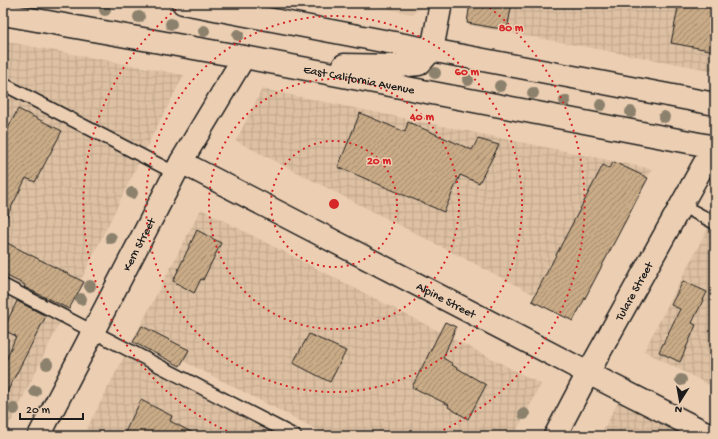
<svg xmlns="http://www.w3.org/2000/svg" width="718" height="439" font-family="'Gochi Hand',sans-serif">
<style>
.built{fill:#dec1a3}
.industrial{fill:url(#industrial-grid)}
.building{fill:url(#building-hatch);stroke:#1c1c1c}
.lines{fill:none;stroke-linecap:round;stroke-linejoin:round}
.service-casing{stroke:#1c1c1c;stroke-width:15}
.minor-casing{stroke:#1c1c1c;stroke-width:25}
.primary-casing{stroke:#1c1c1c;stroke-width:25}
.service{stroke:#eccfb3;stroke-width:12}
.minor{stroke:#eccfb3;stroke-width:22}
.primary{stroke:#eccfb3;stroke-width:22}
.tree{fill:#8c816c}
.ring{fill:none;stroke:#d62828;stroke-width:2;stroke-dasharray:2 4}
.labels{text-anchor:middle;stroke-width:3;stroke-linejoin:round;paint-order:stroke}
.street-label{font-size:12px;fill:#1c1c1c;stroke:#eccfb3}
.centre{fill:#d62828;stroke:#eccfb3;stroke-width:2}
.ring-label{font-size:12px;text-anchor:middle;font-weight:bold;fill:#d62828;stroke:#eccfb3;stroke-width:3;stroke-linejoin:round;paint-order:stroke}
</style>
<defs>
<pattern id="industrial-grid" width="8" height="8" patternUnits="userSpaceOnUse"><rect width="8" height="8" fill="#dec1a3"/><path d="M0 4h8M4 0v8" fill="none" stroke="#bea58c"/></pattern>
<pattern id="building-hatch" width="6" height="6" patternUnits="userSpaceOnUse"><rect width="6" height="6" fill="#c9ab87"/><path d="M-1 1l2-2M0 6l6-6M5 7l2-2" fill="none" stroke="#a28a6e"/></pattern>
</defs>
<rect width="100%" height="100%" fill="#eccfb3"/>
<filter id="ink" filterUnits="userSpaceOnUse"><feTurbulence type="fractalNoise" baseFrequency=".025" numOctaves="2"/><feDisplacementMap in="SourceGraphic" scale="8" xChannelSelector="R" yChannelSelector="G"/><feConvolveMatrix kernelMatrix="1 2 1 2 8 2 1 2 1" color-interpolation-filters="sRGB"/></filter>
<g filter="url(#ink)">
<path class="built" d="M358,3h68v2l-14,9z"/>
<g class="industrial">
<path d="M472,3h243v68l-247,-46z"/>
<path d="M3,41l181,34 -34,65 -146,296h-1z"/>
<path d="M262,89l390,80 -76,147 -340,-175z"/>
<path d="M201,209l340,175 -27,52h-185l-194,-100z"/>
<path d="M710,224l5,3v161l-71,-37z"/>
<path d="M126,353l161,83h-204z"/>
<path d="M618,402l66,34h-84z"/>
</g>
<g class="building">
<path d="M470,3h42l-5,27 -40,-7z"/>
<path d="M679,3h36v48l-44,-8z"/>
<path d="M18,109l44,22 -27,51 -9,-4 -23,46v-86z"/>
<path d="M360,113l45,19 3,-10 64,28 6,-11 21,6 -20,38 -19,-8 -16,37 -106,-45z"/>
<path d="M614,162l34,16 -75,143 -41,-20 71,-136 6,3z"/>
<path d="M197,230l24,13 -18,37 -2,-1 -7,14 -21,-12z"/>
<path d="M3,241l81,41 -15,27 -45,-22 1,-2 -22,-11z"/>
<path d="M683,281l24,11 -15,31 4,2 -16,37 -21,-10 21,-43 -9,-4z"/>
<path d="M17,301l29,15 -43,84v-33l13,-31 -13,-6z"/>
<path d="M445,322l11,5 -13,31 10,6 -1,1 34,20 -18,34 -20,-12 1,-2 -37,-18z"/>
<path d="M142,326l47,24 -9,16 -47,-24z"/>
<path d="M309,334l37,17 -16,31 -37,-19z"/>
<path d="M141,400l31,16 -2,5 29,15h-76z"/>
</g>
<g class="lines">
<defs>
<g id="service">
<path d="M5,85l170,88"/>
<path d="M681,205l34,18"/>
<path d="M3,285l292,151"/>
</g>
<g id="minor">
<path d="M432,50l9,-47"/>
<path id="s1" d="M181,162l407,211 124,63"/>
<path id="s2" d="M39,436l142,-274 63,-105"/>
<path id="s3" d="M555,436l33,-63 126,-227"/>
</g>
<g id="primary">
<path d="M183,3l532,101"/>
<path id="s4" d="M3,14l241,43 471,90"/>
<path d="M344,65l54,1 21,-2 13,-14"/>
</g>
</defs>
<use href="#service" class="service-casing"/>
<use href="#minor" class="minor-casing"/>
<use href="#primary" class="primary-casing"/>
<use href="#service" class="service"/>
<use href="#minor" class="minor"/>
<use href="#primary" class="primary"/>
</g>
<g class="tree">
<circle cx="105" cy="10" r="6"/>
<circle cx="139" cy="17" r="6"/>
<circle cx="171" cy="24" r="6"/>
<circle cx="204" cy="31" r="6"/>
<circle cx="238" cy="35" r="6"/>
<circle cx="435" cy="73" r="6"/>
<circle cx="468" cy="80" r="6"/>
<circle cx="500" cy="86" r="6"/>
<circle cx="533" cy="93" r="6"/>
<circle cx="565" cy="101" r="6"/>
<circle cx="601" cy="105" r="6"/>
<circle cx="631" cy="112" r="6"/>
<circle cx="664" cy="117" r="6"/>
<circle cx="132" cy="193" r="6"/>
<circle cx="111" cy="238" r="6"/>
<circle cx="90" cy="286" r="6"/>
<circle cx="81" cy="299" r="6"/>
<circle cx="47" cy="364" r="6"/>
<circle cx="681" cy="380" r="6"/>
<circle cx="35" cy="391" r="6"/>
<circle cx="14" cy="409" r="6"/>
<circle cx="524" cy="414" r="6"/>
</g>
</g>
<g class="ring">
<circle cx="334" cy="204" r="63"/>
<circle cx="334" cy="204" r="125"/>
<circle cx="334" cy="204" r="188"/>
<path d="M238 436A251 251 0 0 1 183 4M485 4A251 251 0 0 1 430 436"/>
</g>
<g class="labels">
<g class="street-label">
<text dy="4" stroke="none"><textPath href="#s4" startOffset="362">East California Avenue</textPath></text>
<text dy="4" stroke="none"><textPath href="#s2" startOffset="216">Kern Street</textPath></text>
<text dy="4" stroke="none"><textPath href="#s3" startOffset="165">Tulare Street</textPath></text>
<text dy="4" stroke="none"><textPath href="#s1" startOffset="299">Alpine Street</textPath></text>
</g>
</g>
<circle cx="334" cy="204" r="6" class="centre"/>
<g class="ring-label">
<text x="511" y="31">80 m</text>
<text x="467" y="75">60 m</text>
<text x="422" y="120">40 m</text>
<text x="379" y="164">20 m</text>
</g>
<rect width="718" height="439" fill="none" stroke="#eccfb3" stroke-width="16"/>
<rect x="8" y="8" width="702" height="423" fill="none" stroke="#1c1c1c" stroke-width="1.5" filter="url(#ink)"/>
<g transform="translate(680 401) rotate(191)" stroke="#eccfb3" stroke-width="3" paint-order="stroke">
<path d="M0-3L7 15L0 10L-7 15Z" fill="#1c1c1c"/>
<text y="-6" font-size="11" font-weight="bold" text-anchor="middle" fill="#1c1c1c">N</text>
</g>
<path d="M20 413v6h63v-6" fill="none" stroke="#1c1c1c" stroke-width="2"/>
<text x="26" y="413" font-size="12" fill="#1c1c1c" stroke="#eccfb3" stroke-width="3" paint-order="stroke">20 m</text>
</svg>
